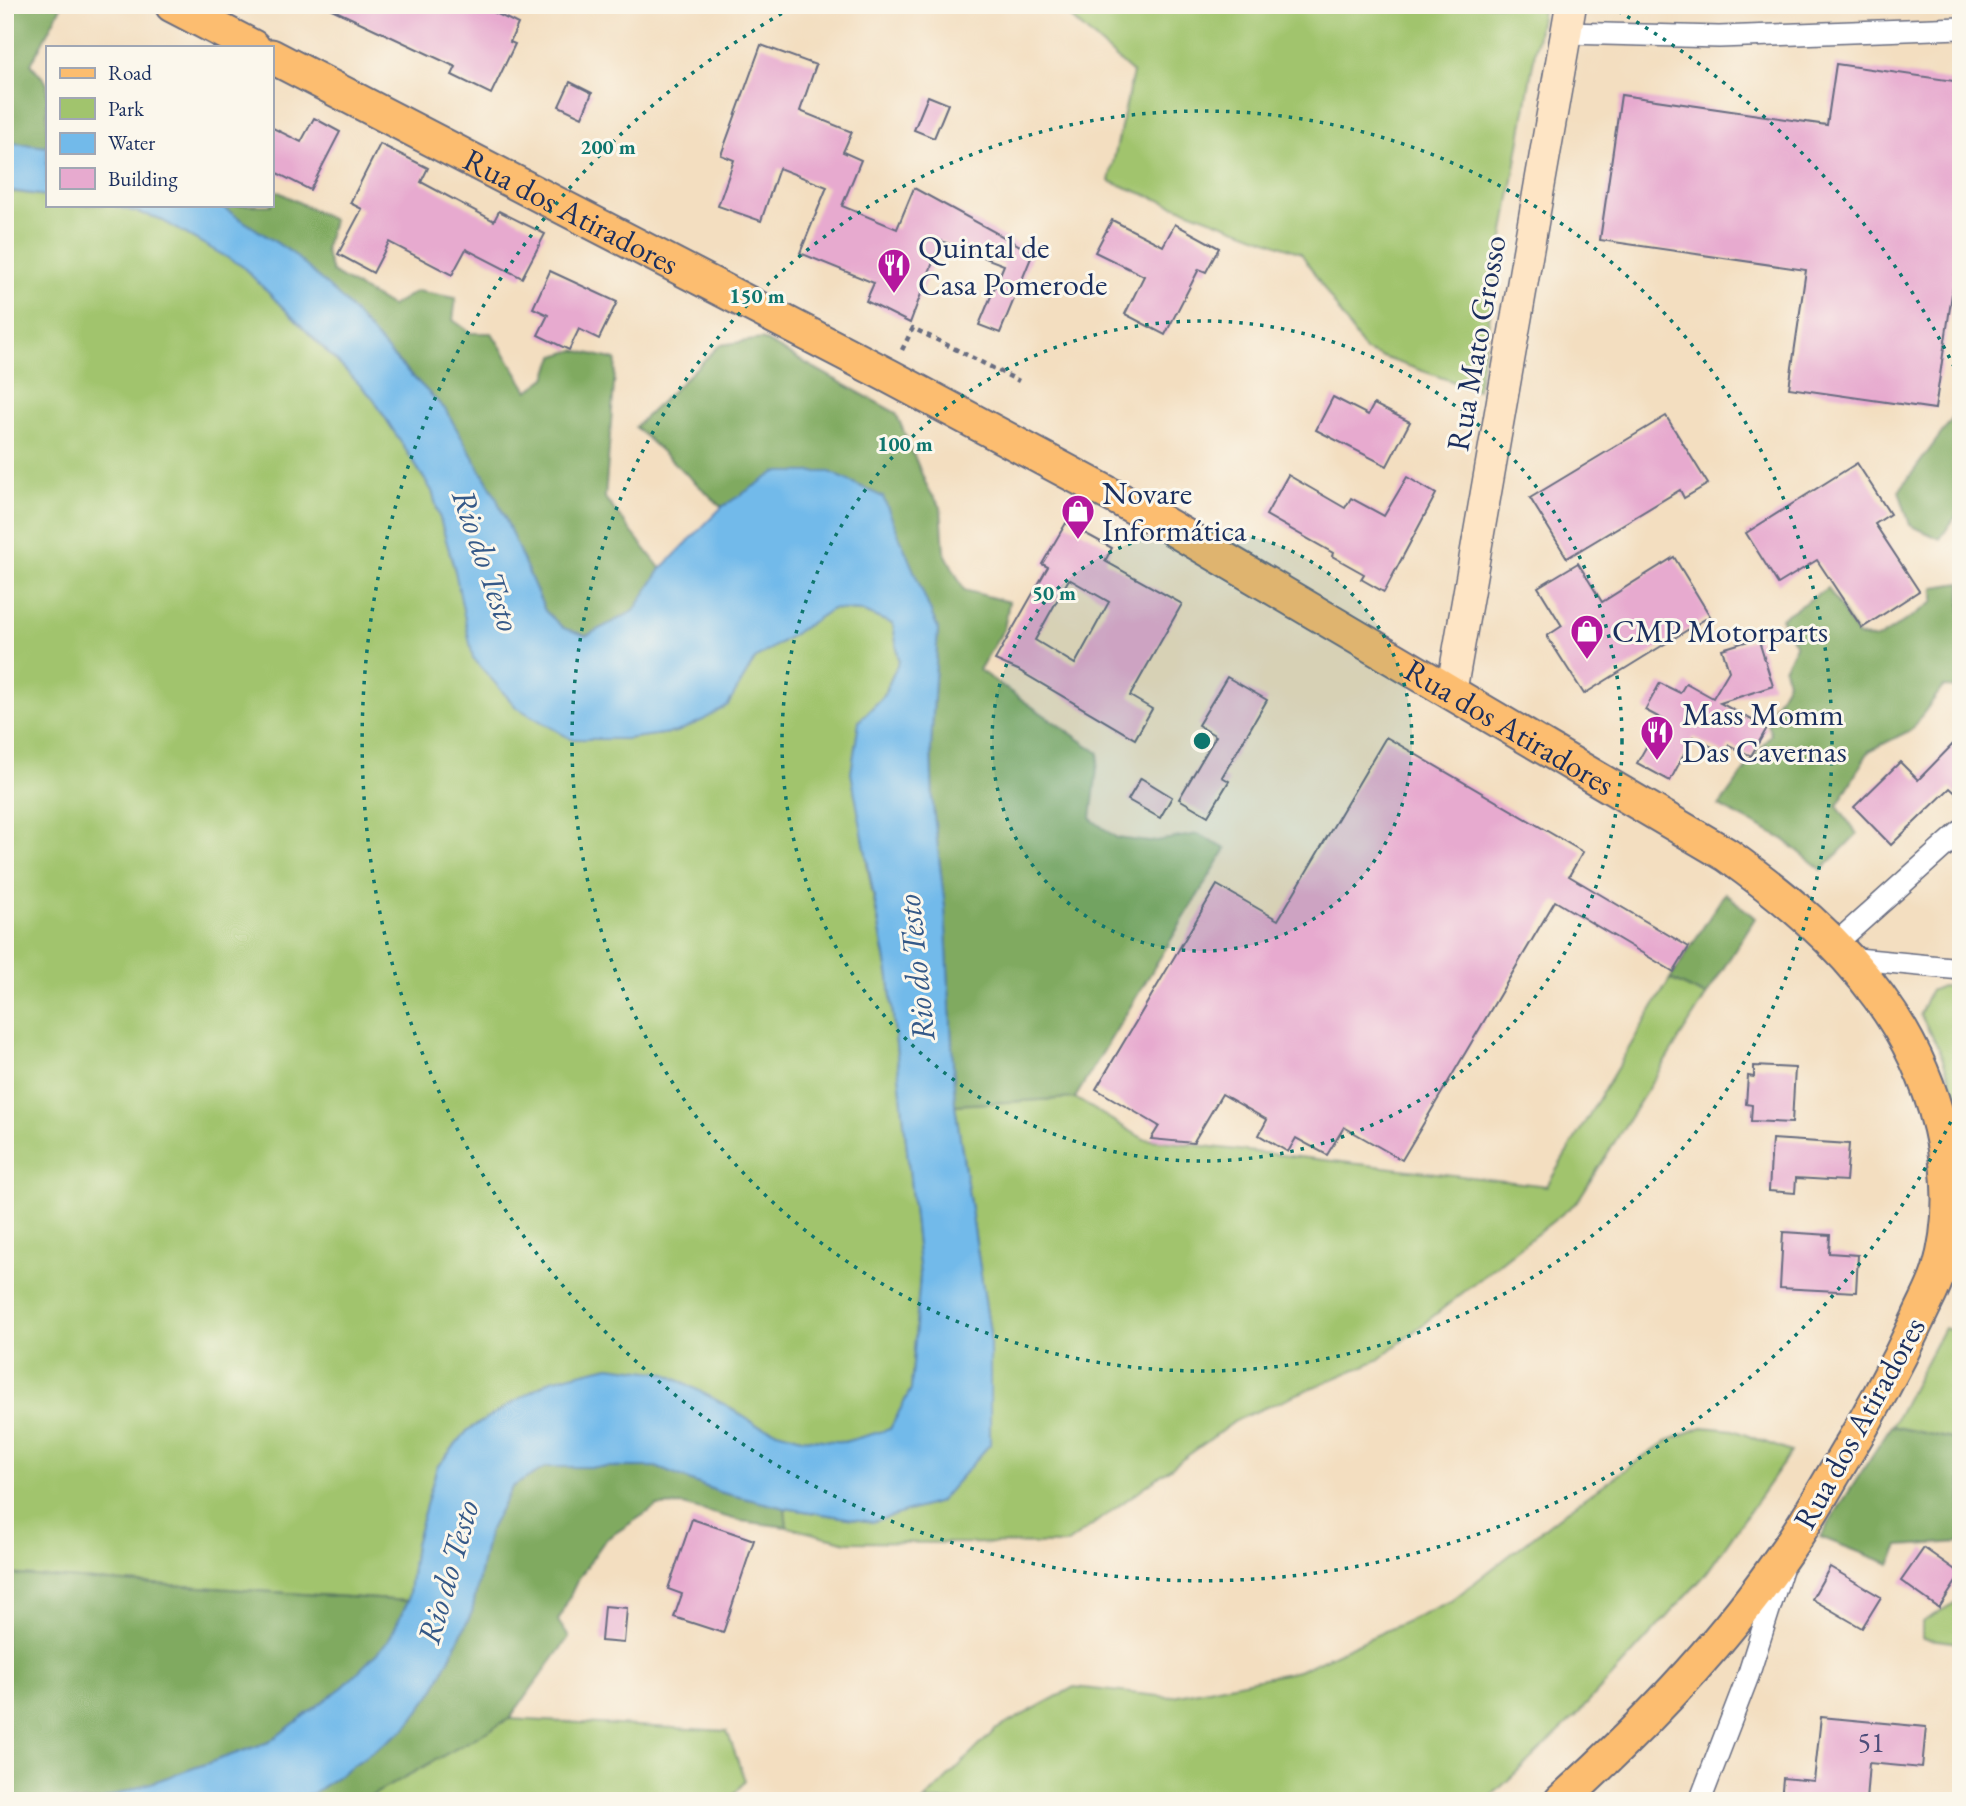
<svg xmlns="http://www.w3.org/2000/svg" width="1966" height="1806" font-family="'EB Garamond',serif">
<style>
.green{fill:#a1c46d;stroke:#5e7a66;stroke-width:2}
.forest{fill:#80aa60;stroke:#4e6c5f;stroke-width:2}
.water{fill:#72baea;stroke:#4674a4;stroke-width:2}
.building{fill:#e7aacf;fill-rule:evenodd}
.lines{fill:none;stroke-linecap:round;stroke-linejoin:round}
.street-casing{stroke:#676c80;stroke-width:24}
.secondary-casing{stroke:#676c80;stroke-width:33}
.primary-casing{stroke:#676c80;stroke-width:37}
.path{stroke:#676c80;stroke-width:4.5;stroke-dasharray:5 5;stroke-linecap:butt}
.street{stroke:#fff;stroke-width:21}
.secondary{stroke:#fee5c5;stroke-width:30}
.primary{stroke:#fcbd6f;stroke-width:33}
.ring{fill:none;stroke:#0f766e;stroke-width:3.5;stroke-dasharray:3.5 7}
.labels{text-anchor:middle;stroke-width:6;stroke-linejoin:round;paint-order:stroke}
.number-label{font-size:28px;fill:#4e4e7a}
.street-label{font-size:32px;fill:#1b2f5e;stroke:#fbf7ec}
.poi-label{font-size:32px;fill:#1b2f5e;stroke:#fbf7ec;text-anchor:start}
.water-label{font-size:33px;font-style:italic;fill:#355988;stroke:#fbf7ec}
.centre{fill:#0f766e;stroke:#fbf7ec;stroke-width:3.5}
.ring-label{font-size:21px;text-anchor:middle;font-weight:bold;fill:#0f766e;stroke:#fbf7ec;stroke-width:6;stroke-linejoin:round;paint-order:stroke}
</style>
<rect width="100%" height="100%" fill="#fbf7ec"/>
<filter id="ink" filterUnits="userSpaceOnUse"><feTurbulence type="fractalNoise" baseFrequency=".0143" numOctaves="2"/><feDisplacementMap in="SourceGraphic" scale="14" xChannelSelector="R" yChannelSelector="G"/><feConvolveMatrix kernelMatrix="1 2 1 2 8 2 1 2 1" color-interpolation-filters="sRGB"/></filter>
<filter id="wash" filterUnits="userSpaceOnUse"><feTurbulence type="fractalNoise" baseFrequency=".00686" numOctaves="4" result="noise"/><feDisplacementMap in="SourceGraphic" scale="28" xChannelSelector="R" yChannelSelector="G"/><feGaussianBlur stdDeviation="1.57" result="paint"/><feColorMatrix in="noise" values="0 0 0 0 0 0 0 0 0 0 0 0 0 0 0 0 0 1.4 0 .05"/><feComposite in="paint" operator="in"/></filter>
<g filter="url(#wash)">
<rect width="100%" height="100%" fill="#f3dec0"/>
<g class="green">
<path d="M1057,5h486l-66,385 -112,-39 -64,-98 -192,-72 24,-108z"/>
<path d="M14,192l33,4v9h64l47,13 84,48 130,131 60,94 23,80 116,168h55l51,-7 51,-28 27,-45 77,-50 29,2 32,13 6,37 -16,36 -24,24 8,144 22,113 31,297 -9,114 -21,41 -46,12 -42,-3 -46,-14 -30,-20 -175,-25 -83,50 -31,37 -22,77 -7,57 -403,-27v-1379z"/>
<path d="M1670,979l36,17 -129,206 -199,158 -140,59 -172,125 -219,-2 -60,-15 -2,-19 87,14 118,-78v-111l-35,-228 120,-7 69,41 403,47z"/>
<path d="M1942,986l19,2v122l-22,-61 -19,-35 10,-23z"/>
<path d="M1944,1328l17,5v108l-69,-15z"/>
<path d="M1702,1427l31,3 58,22 -86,123 -130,142 -89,84h-562l71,-71 79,-43 94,10 130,-26 153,-70 119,-93 97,-67z"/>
<path d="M1961,1599v44l-39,-5v-16z"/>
<path d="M509,1719l218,12 18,50 -16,20h-367z"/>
</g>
<g class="forest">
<path d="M5,5h57l-31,59 16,19v64l-42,-5z"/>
<path d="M271,188l62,32 -8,30 7,22 59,34 26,-15 39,7 -3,22 18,13h21l36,58 18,-13 8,-22 21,-6 41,10 -11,138 56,71 -27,42 -48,25 -23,-8 -18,-17 -50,-116 -50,-86 -153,-156 -73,-48h52z"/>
<path d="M762,339l134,74 32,76 13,18 3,44 20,39 45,12 -5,27 -25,41 120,83 -8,66 26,19 33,4 48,-8 28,15 -151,249 -120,7 -10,-197 -12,-101 -2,-60 7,-118 -25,-57 -136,-100 -55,35 -87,-80 85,-82z"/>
<path d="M1961,407v102l-21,30 -30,-14 -11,-34z"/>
<path d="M1961,583v105l-18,-1 -32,43 -42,21 -32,55 20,28 -35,36 -39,-31 -64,-33 52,-72 -5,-14 22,-38 -4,-14 12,-22 -15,-28 47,-30 30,48 19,3 57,-37v-15z"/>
<path d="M1725,893l30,25 -49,78 -36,-17z"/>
<path d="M1891,1426l70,15v101l-62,4 -9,18 -70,-27z"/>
<path d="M612,1465l44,2 63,25 66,16 2,19 -46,-6 -58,-16 -26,1 -52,34 -28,41 -19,40 11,16 -60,82 -147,82h-83l33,-7 94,-66 28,-38 38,-78 16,-79 24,-46 34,-20z"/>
<path d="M5,1574l403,27 -20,41 -44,44 -75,56 -170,59h-94z"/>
</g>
<g class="water">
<path d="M5,142l42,5v49l-42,-6z"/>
<path d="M111,205h108l73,48 51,47 54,61 48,48 50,86 50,116 18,17 23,8 48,-25 27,-42 61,-62 54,-35h54l53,25 55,132 -7,118 2,60 12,101 10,197 35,228v111l-51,58 -67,20 -87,-14 -66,-16 -63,-25h-110l-34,20 -24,46 -16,79 -38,78 -28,38 -94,66 -33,7h-180l170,-59 75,-56 44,-44 20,-41 7,-57 22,-77 31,-37 83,-50 58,-14 56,7 61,32 30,20 46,13 42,4 46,-13 21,-40 9,-114 -31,-297 -38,-205 8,-52 24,-24 16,-36 -6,-37 -32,-13 -29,-2 -77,50 -27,46 -25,15 -26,12 -51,7h-55l-55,-32 -43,-49 -18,-87 -23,-80 -60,-94 -130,-131 -84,-48z"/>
</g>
<g id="blocks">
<g class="building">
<path d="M323,5h156l39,19 -8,18 5,2 -24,50 -39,-19 4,-8z"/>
<path d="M761,45l55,20 -16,46 52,21 -9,20 18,8 -19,46 55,23 17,-41 119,65 -33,80 -21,-8 25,-60 -63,-24 -31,82 -44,-22 8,-18 -74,-30 27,-66 -48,-19 -18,53 -43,-15 16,-46 -13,-5z"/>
<path d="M1836,64l125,18v151l-26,176 -146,-21 17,-118 -206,-30 21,-145 206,30z"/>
<path d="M570,82l22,11 -10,24 -23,-11z"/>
<path d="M928,96l20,8 -14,34 -20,-8z"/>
<path d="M314,118l26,14 -30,58 -39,-20v-43l30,15z"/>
<path d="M380,144l48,24 -7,14 73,39 5,-10 46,23 -23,44 -56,-29 -14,26 -63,-33 -16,31 -35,-19 24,-45 -12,-6z"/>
<path d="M1112,220l51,26 12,-22 44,24 -13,24 -7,-3 -34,66 -40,-21 19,-38 -49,-24z"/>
<path d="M550,271l67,31 -18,37 -20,-10 -10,21 -31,-15 10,-20 -15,-7z"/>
<path d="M1333,397l35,18 6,-11 36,18 -23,44 -71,-36z"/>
<path d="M1666,416l42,68 -24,14 -4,-8 -113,68 -37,-60z"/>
<path d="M1857,463l33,51 -15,10 44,67 -57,37 -45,-68 -39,24 -32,-51z"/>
<path d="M1288,475l57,33 6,-10 33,18 23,-39 29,17 -52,98 -23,-13 3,-5 -32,-18 1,-3 -67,-38z"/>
<path d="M1066,523l46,25 -7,13 77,43 -52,92 22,13 -17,30 -117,-69 -23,-10 53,-93 -6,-3zM1069,579l40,23 -34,62 -40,-24z"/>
<path d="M1674,557l36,59 -126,78 -37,-58 15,-10 -24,-39 40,-24 24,39z"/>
<path d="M1758,638l15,48 -53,17 47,25 -16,28 -22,-11 -4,9 -32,-17 -23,44 -33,-18 25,-44 -17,-9 15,-27 20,10 6,-10 27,15 16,-27 -7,-22z"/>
<path d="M1227,677l40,23 -45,77 7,4 -21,35 -29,-17 37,-63 -18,-11z"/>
<path d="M1961,736v62l-11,-10 -59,57 -37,-38 46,-45 18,18z"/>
<path d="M1386,737l197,115 -14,24 120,71 -15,25 -119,-71 -153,259 -58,-33 -17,28 -31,-17 -8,14 -29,-17 8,-15 -45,-26 -29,49 -42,-4 8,-13 -63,-37 121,-204 61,35z"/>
<path d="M1141,778l31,19 -12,21 -32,-18z"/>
<path d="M1754,1066l41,2 -3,55 -41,-2 1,-16 -6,-1 2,-28 6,1z"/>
<path d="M1772,1139l77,5 -3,37 -50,-3 -1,15 -26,-2z"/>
<path d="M1783,1232l47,3 -1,18 29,2 -2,37 -76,-4z"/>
<path d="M692,1519l62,21 -31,93 -49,-16 8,-23 -14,-5z"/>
<path d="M1924,1548l37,26 -22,34 -38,-27z"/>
<path d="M1830,1567l51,30 -19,31 -50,-29z"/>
<path d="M604,1606l23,2 -3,35 -23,-2z"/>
<path d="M1821,1717l105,10 -4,41 -53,-5 -3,38h-85l2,-23 31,3z"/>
</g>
</g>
</g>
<g filter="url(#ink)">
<use href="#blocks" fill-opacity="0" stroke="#676c80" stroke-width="2"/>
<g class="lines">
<defs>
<g id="street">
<path d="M1566,33l153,4 242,-9"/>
<path d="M1834,945l127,-114"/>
<path d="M1847,958l114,11"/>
<path d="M1700,1801l48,-125 34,-107"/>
</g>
<path id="secondary" d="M1451,693l120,-688"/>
<g id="primary">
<path d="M172,5l81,42"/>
<path id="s1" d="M271,56l618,320 269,144 569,335c57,41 111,85 152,142 56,76 87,182 60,274 -5,17 -14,32 -21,48 -23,49 -49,97 -77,143 -18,30 -35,61 -55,89 -63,93 -142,175 -225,250"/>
</g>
</defs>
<use href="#street" class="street-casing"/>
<use href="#secondary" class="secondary-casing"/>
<use href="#primary" class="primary-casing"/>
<path class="path" d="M902,350l11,-22 106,53"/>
<use href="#street" class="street"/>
<use href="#secondary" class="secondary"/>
<use href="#primary" class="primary"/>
</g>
</g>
<circle cx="1202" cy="741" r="210" fill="#0f766e" fill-opacity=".12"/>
<g class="ring">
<circle cx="1202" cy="741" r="210"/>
<circle cx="1202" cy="741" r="420"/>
<circle cx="1202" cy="741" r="630"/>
<path d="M1960 1103A840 840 0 1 1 795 6M1609 6A840 840 0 0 1 1960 379"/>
</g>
<defs>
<symbol id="restaurant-pin" viewBox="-11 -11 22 30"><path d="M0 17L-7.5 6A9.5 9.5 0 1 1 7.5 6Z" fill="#b5179e" stroke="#fbf7ec"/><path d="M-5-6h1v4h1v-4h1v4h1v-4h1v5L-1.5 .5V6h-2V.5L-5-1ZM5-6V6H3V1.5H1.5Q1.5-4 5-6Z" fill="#fff"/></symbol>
<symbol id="shop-pin" viewBox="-11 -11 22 30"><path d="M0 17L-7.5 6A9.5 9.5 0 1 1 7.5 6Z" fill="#b5179e" stroke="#fbf7ec"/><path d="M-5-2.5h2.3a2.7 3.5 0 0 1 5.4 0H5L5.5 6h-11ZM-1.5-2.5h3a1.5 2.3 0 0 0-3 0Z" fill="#fff"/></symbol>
</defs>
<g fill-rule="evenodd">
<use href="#restaurant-pin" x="875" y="246" width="38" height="52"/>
<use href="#shop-pin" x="1059" y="492" width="38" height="52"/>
<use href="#shop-pin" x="1568" y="612" width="38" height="52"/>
<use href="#restaurant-pin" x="1638" y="713" width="38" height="52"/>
</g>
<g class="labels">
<g class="number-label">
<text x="1871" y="1752">51</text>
</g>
<g class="street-label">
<text dy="11" stroke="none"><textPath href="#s1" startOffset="338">Rua dos Atiradores</textPath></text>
<text transform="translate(1476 343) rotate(-80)" y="11">Rua Mato Grosso</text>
<text dy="11" stroke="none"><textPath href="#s1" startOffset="1409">Rua dos Atiradores</textPath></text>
<text transform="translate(1859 1423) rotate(-61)" y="11">Rua dos Atiradores</text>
</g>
<g class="poi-label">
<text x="918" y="258">Quintal de<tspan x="918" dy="37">Casa Pomerode</tspan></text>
<text x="1102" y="504">Novare<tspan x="1102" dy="37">Informática</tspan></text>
<text x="1612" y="642">CMP Motorparts</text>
<text x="1682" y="725">Mass Momm<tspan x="1682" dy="37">Das Cavernas</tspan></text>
</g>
<g class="water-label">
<text transform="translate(487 560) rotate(71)" y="12">Rio do Testo</text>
<text transform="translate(915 968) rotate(-96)" y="12">Rio do Testo</text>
<text transform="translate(447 1572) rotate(-74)" y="12">Rio do Testo</text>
</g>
</g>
<circle cx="1202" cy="741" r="10" class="centre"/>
<g class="ring-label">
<text x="608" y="154">200 m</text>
<text x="757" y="303">150 m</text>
<text x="905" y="451">100 m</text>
<text x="1054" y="600">50 m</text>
</g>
<rect width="1966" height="1806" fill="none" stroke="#fbf7ec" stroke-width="28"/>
<rect x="46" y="46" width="228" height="161" fill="#fbf7ec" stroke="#a1a7b3" stroke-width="2"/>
<rect x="60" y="68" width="35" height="10" fill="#fcbd6f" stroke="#a1a7b3" stroke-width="2"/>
<text x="108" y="80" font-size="21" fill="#1b2f5e">Road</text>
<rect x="60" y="98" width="35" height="21" fill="#a1c46d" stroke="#a1a7b3" stroke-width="2"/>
<text x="108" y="116" font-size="21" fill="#1b2f5e">Park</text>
<rect x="60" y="133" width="35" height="21" fill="#72baea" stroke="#a1a7b3" stroke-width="2"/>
<text x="108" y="150" font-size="21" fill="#1b2f5e">Water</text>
<rect x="60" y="168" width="35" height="21" fill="#e7aacf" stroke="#a1a7b3" stroke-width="2"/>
<text x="108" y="186" font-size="21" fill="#1b2f5e">Building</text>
</svg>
